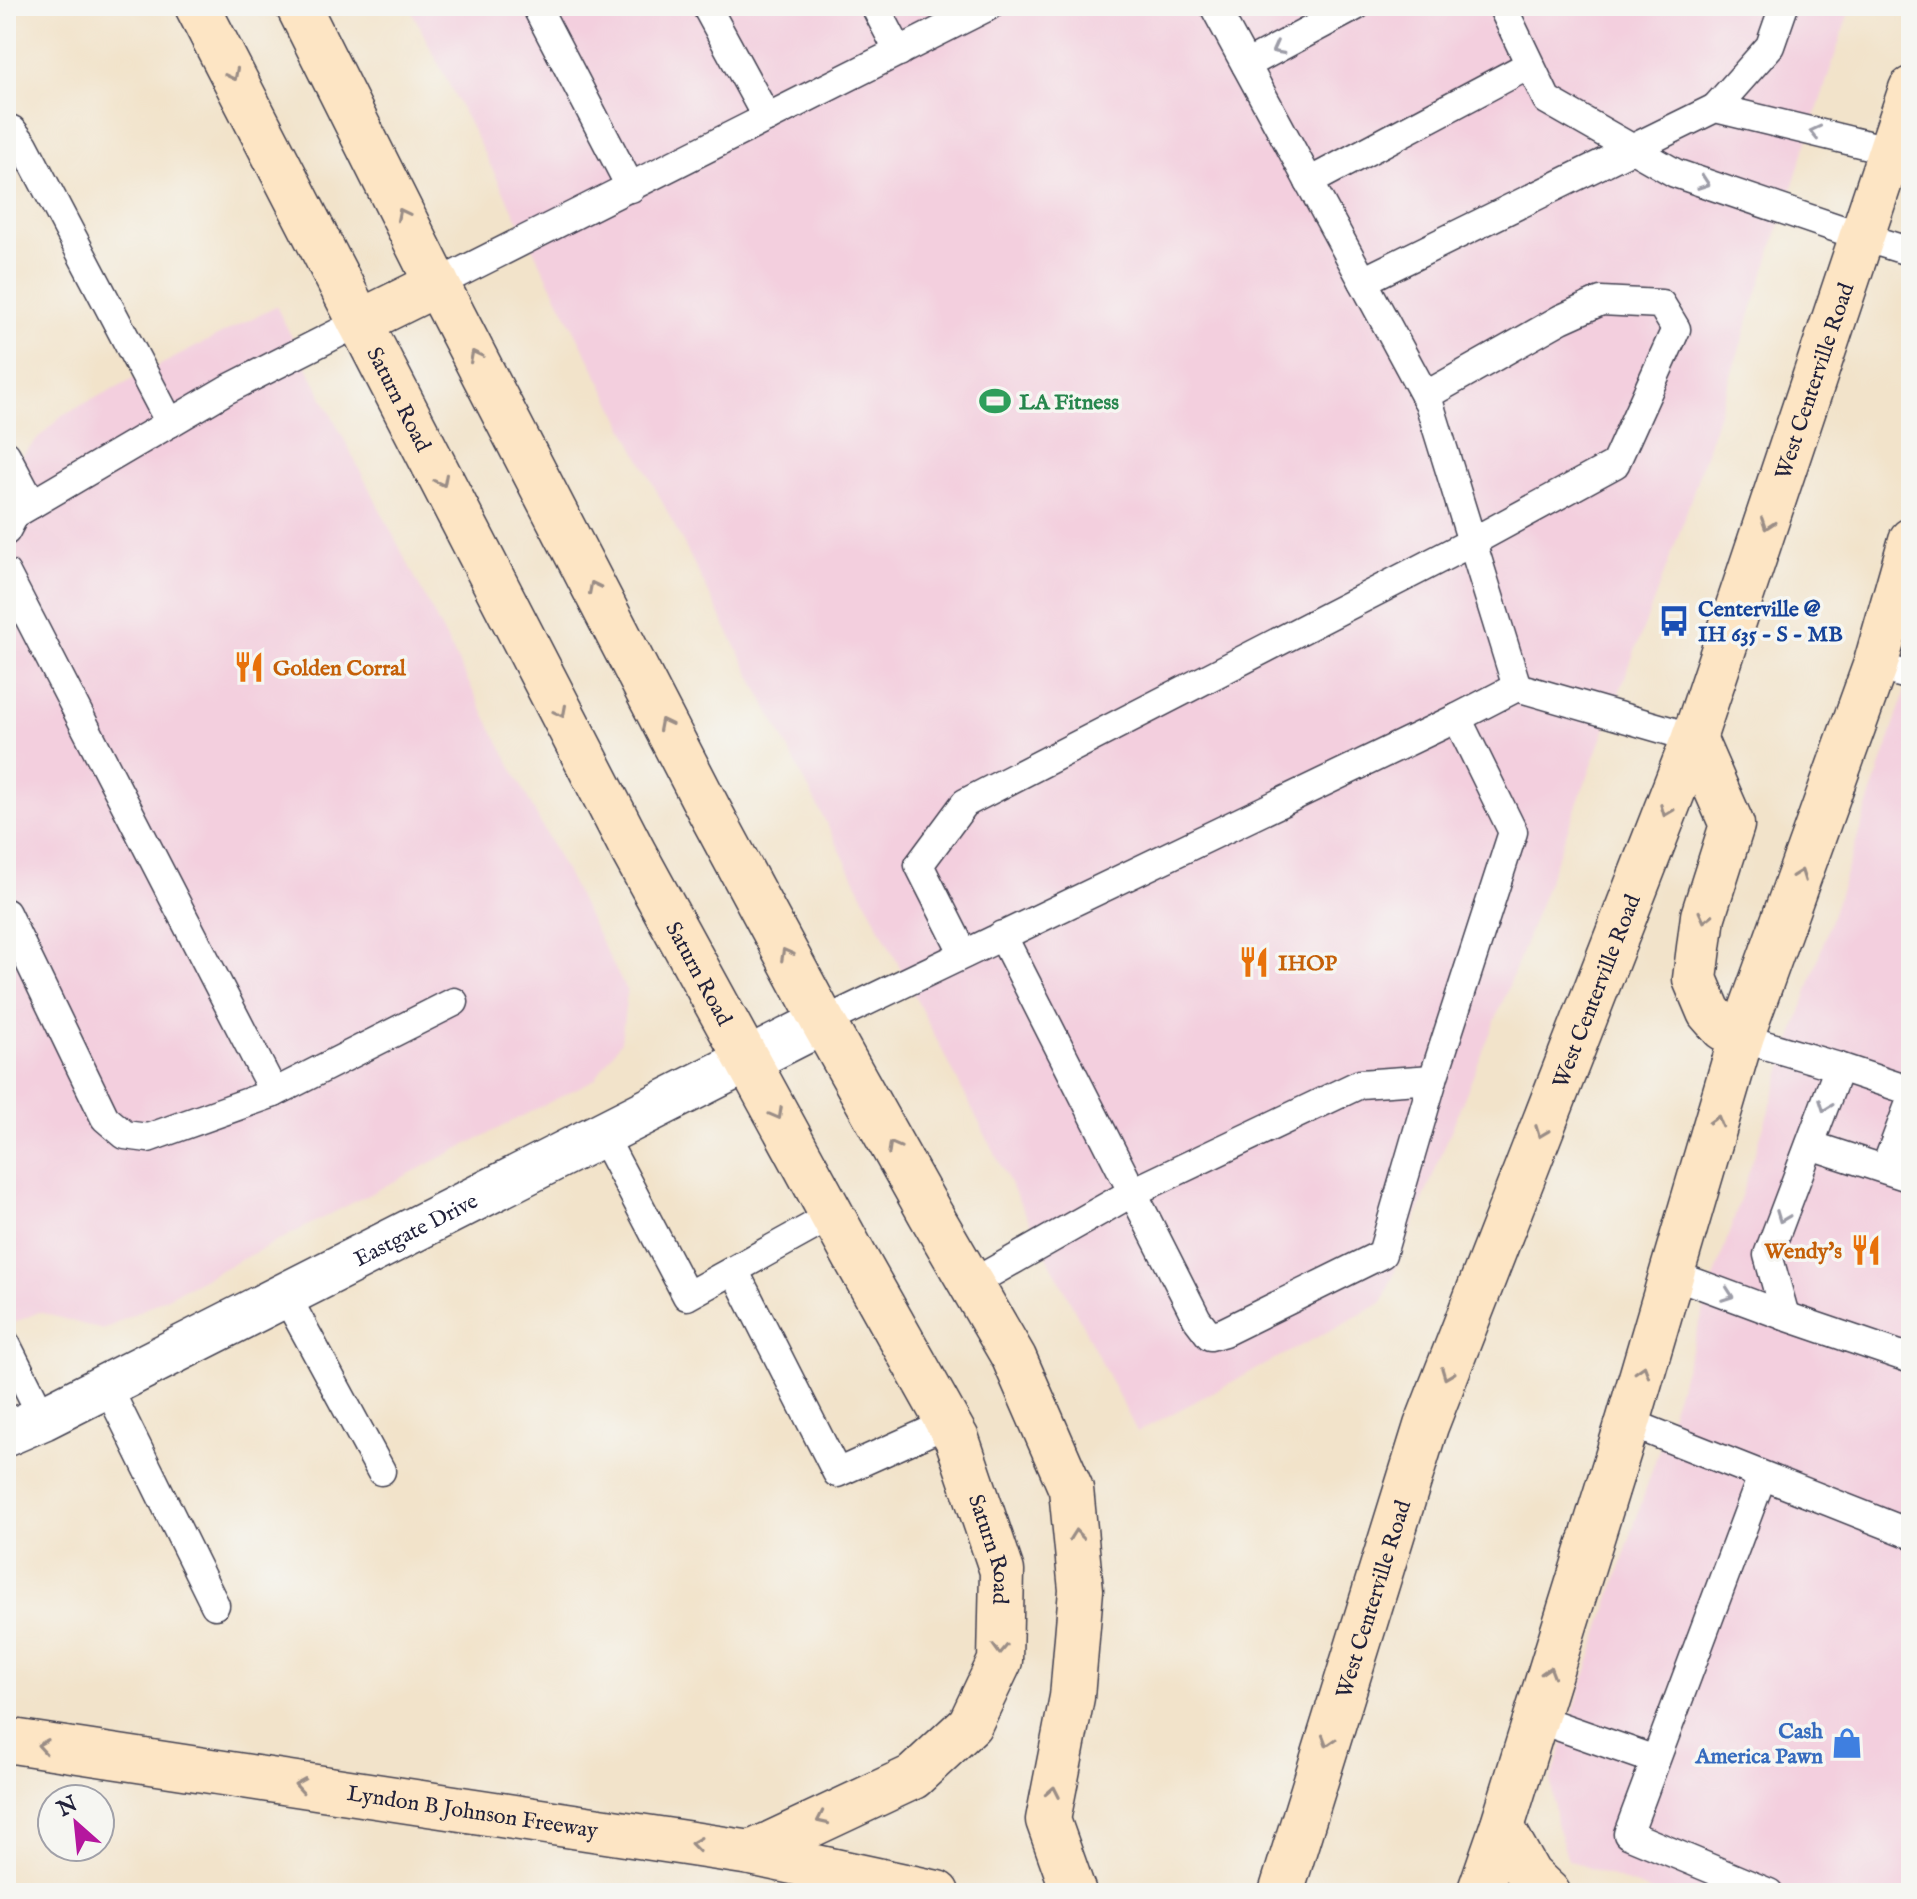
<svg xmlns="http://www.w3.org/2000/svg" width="1917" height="1899" font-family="'IM FELL English',serif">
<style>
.built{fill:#f3cfde}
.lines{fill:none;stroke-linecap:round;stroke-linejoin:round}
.lane-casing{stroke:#413f50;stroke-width:31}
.street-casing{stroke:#413f50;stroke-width:47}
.secondary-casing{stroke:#413f50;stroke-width:47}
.lane{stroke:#fff;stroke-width:28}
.street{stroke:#fff;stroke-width:44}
.secondary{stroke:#fde5c4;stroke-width:44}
.oneway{stroke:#9c9ca7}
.oneway2{stroke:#9a8d86}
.labels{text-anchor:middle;stroke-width:7;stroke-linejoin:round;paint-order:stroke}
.street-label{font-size:22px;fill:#22223b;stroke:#f6f6f2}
.leisure-label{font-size:22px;font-weight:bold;fill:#27864d;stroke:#f6f6f2;text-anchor:start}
.transit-label{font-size:22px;font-weight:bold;fill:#164399;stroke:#f6f6f2;text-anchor:start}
.food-label{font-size:22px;font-weight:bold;fill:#c56008;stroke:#f6f6f2;text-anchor:start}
.shop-label{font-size:22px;font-weight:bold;fill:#366cbe;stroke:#f6f6f2;text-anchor:end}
</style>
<rect width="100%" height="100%" fill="#f6f6f2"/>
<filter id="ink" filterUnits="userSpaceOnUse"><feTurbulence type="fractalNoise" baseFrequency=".0125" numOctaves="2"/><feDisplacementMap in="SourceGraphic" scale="16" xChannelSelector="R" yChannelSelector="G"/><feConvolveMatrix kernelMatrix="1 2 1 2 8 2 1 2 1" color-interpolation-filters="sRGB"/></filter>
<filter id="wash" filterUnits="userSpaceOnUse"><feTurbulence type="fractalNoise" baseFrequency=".006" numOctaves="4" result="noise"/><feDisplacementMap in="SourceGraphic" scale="32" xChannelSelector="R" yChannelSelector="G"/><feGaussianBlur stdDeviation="1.8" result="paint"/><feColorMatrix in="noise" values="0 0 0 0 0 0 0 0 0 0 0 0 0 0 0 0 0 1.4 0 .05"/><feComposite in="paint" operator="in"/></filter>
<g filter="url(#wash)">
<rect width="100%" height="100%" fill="#f2e3ca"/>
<g class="built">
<path d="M409,6h1442l-168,517 -176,468 -125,312 -245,129z"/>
<path d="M276,306l351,686 -6,49 -26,38 -492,251 -64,-18 -33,14v-855l56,-56z"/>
<path d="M1911,673v1220h-256l-87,-33 -12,-37 -5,-42z"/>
</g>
</g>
<g filter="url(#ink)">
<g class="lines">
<defs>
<g id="lane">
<path d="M536,6l95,182"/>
<path d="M706,6l61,112"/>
<path d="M875,6l24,46"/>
<path d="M1214,6l215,397 88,284 177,51"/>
<path d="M1502,6l45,94 128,73 188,64 48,15"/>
<path d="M1246,65l110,-59"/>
<path d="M1715,108l55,-62 14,-40"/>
<path d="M6,128l6,2 12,15 146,278"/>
<path d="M1309,182l220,-117"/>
<path d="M1363,281l352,-173 190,46"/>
<path d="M437,284l552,-278"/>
<path d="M6,455l26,49"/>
<path d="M6,531l9,-17 211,-124 134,-68"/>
<path d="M6,573l268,520"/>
<path d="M1875,666l36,10"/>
<path d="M6,913l99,205 20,17 23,3 126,-45 180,-91"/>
<path d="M1002,935l195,384 13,17 14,-4 158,-78 51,-175 80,-247 -56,-114"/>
<path d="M964,954l-45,-89 46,-62 507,-261 143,-78 61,-135 -15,-25 -60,-3 -40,18 -136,77"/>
<path d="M823,1022l634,-304 60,-31"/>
<path d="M1741,1038l98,29 72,24"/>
<path d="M1839,1067l-71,188 17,61 126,43"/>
<path d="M603,1136l84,160 146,-81"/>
<path d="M1810,1145l101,33"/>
<path d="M1885,1169l26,-69"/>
<path d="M734,1270l103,203 111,-50"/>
<path d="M1672,1274l113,42"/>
<path d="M971,1284l162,-92 227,-108 73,-5"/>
<path d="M286,1296l95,175"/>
<path d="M6,1344l37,74"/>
<path d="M107,1386l108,219"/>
<path d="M1628,1422l283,112"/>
<path d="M1762,1476l-134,358 141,59"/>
<path d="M1535,1718l120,42"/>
</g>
<g id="street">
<path id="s1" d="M6,1434l37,-16 780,-396"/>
</g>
<g id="secondary">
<path id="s2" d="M197,6l436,845 222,406 102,182 45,132 -2,90 -30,63 -57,53 -162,76"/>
<path d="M298,6l139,278 272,526 114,212 108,193 83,143 57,131 10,101 -9,107 -24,123 26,73"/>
<path d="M360,322l77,-38"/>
<path d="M1694,738l38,87 -29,91 -8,63 14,33 14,16 18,10"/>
<path id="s3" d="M6,1740l745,113 186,40"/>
<path d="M1502,1827l27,48 19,18"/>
<path id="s4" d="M1281,1893l145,-467 268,-688 217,-649"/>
<path d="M1479,1893l23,-66 126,-405 113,-384 134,-372 36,-126"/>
</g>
</defs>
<use href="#lane" class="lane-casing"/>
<use href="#street" class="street-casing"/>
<use href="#secondary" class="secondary-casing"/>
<use href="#lane" class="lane"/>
<use href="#street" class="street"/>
<use href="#secondary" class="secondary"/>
</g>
<defs><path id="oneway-chevron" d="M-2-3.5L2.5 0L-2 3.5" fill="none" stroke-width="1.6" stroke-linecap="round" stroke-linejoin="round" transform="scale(2)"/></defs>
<g class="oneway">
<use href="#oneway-chevron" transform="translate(1277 49) rotate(152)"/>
<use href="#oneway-chevron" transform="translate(1815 132) rotate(-167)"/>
<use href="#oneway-chevron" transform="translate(1704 183) rotate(19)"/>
<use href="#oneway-chevron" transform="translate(1825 1106) rotate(110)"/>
<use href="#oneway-chevron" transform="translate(1782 1217) rotate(111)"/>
<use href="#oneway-chevron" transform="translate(1728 1295) rotate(20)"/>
</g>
<g class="oneway2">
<use href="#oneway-chevron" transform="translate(233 75) rotate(63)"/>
<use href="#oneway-chevron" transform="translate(402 214) rotate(-117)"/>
<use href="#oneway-chevron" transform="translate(475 356) rotate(-117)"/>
<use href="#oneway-chevron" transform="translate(442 481) rotate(63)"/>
<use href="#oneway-chevron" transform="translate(1767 524) rotate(109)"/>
<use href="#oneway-chevron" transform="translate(594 587) rotate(-117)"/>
<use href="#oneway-chevron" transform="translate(561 712) rotate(63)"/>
<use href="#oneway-chevron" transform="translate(664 724) rotate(-117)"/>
<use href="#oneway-chevron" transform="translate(1666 811) rotate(111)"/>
<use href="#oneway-chevron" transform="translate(1800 875) rotate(-70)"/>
<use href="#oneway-chevron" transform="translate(1705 917) rotate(103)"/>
<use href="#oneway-chevron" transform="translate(786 954) rotate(-118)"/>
<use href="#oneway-chevron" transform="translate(777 1114) rotate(61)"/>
<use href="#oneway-chevron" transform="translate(1717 1121) rotate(-74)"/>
<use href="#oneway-chevron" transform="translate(1541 1132) rotate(111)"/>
<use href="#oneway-chevron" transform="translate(893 1147) rotate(-119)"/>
<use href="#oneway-chevron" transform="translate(1643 1371) rotate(-73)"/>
<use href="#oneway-chevron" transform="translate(1447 1374) rotate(111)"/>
<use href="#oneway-chevron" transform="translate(1076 1535) rotate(-96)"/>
<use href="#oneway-chevron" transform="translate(1000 1649) rotate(92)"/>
<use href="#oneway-chevron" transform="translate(1549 1672) rotate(-73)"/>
<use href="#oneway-chevron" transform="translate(1328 1741) rotate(107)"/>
<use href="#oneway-chevron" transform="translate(43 1746) rotate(-171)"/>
<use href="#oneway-chevron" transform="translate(300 1785) rotate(-171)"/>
<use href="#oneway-chevron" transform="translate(1053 1792) rotate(-79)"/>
<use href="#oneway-chevron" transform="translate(822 1819) rotate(155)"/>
<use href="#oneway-chevron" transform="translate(696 1844) rotate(-172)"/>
</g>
</g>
<defs>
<symbol id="stadium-bare" viewBox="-9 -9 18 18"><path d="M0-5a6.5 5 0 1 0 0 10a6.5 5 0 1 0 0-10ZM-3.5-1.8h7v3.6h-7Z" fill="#2e9e5b" stroke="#f6f6f2" stroke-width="2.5" paint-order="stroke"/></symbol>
<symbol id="bus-bare" viewBox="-9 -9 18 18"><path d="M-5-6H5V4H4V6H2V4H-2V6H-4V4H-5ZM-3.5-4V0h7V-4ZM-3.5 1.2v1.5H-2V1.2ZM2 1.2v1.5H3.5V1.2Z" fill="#1a4fb4" stroke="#f6f6f2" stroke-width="2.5" paint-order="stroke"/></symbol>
<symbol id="restaurant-bare" viewBox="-9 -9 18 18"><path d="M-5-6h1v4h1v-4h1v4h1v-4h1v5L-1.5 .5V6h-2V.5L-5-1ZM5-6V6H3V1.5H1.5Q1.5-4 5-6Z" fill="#e8710a" stroke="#f6f6f2" stroke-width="2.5" paint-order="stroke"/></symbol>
<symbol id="shop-bare" viewBox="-9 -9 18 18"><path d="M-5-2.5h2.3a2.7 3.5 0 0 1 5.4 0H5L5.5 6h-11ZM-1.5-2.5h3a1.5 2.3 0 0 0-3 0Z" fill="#3f7fe0" stroke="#f6f6f2" stroke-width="2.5" paint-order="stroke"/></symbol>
</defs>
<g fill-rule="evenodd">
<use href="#stadium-bare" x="973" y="379" width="44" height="44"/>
<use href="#bus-bare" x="1652" y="599" width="44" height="44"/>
<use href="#restaurant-bare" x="227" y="645" width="44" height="44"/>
<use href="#restaurant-bare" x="1232" y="940" width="44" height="44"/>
<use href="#restaurant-bare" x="1844" y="1228" width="44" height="44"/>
<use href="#shop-bare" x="1825" y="1721" width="44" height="44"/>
</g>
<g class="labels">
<g class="street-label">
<text dy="8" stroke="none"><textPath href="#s4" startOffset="1604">West Centerville Road</textPath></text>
<text dy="8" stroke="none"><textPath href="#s2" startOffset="442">Saturn Road</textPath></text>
<text dy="8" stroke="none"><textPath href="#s2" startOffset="1090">Saturn Road</textPath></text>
<text dy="8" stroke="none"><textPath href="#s4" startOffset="956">West Centerville Road</textPath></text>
<text dy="8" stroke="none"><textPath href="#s1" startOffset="458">Eastgate Drive</textPath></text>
<text dy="8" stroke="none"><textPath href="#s2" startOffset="1738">Saturn Road</textPath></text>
<text dy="8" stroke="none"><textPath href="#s4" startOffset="308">West Centerville Road</textPath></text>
<text dy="8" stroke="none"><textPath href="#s3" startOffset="472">Lyndon B Johnson Freeway</textPath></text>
</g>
<g class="leisure-label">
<text x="1019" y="409">LA Fitness</text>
</g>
<g class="transit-label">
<text x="1698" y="616">Centerville @<tspan x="1698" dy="25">IH 635 - S - MB</tspan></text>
</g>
<g class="food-label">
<text x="273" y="675">Golden Corral</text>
<text x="1278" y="970">IHOP</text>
<text x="1842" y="1258" text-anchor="end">Wendy's</text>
</g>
<g class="shop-label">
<text x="1823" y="1738">Cash<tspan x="1823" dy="25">America Pawn</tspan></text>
</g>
</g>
<rect width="1917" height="1899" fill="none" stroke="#f6f6f2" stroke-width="32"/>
<g transform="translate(76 1823) rotate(333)"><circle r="38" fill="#f6f6f2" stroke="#a1a1a9" stroke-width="2"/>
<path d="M0-6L14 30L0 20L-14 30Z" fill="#b5179e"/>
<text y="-12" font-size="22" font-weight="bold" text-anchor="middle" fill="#22223b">N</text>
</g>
</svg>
